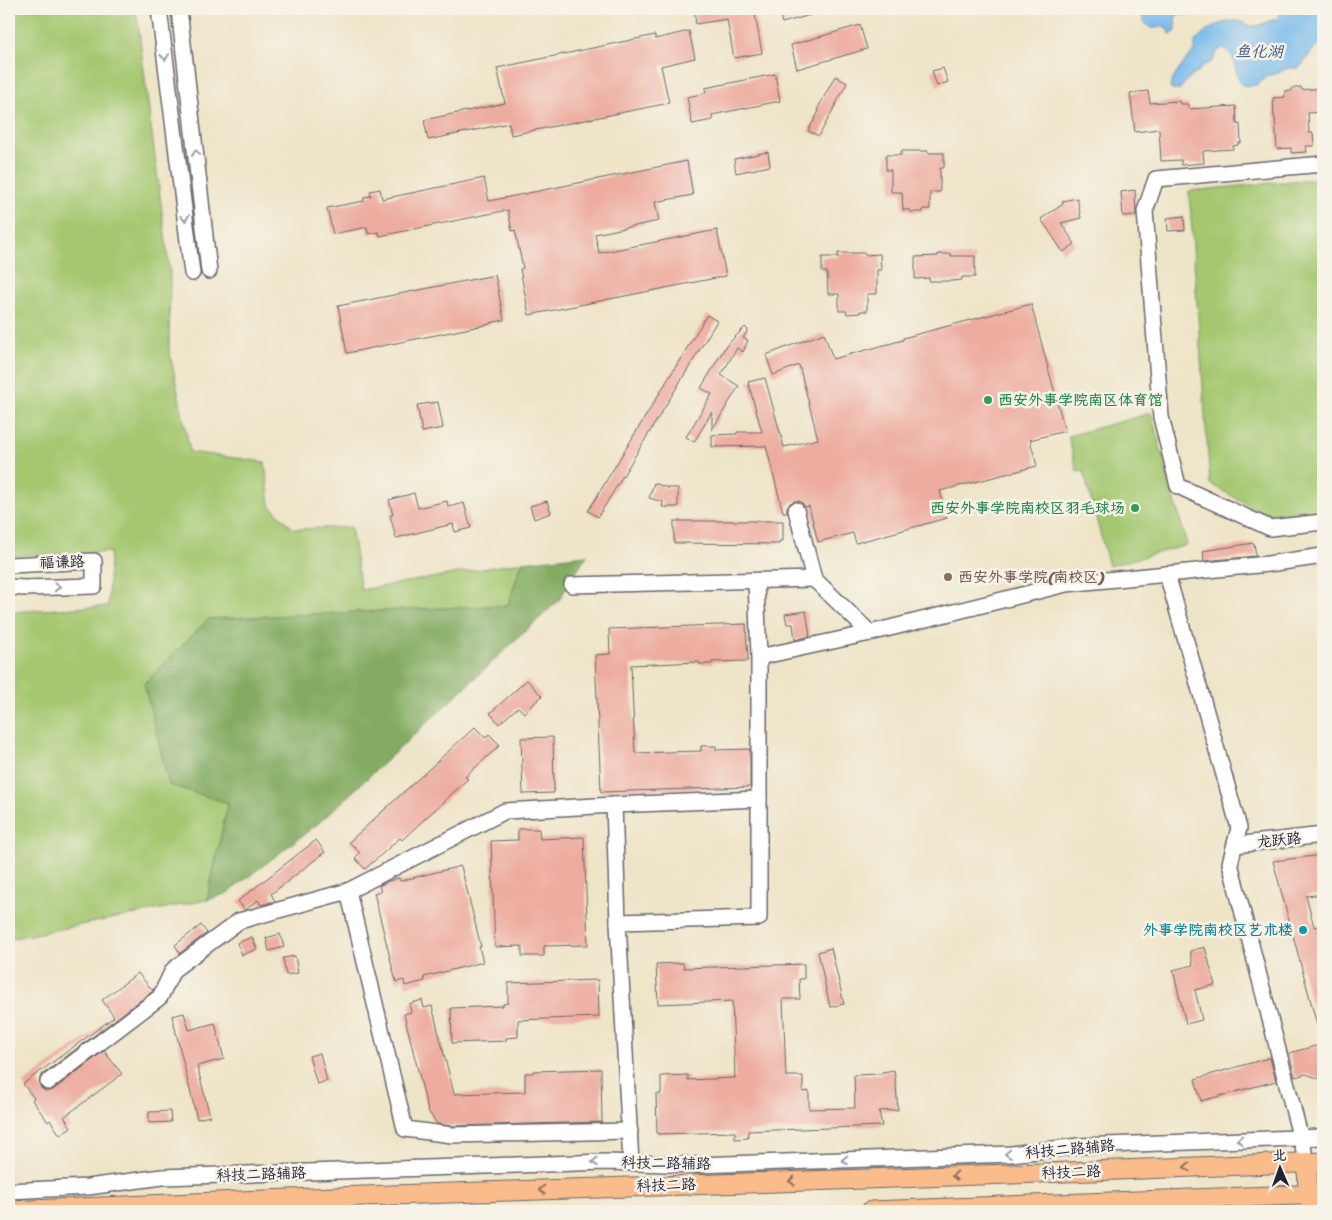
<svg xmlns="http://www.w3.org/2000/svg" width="1332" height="1220" font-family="Sriracha,'LXGW WenKai TC',sans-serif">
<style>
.green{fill:#a4c770;stroke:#637456}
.forest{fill:#83ac62;stroke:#52674e}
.water{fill:#77baec;stroke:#4c6e94}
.building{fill:#edac9f}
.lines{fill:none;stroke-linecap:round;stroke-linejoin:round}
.minor-casing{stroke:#69666c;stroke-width:18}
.major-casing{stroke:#69666c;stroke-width:21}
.minor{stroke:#fff;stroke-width:15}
.major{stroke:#f9bc8a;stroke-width:19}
.oneway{stroke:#9c9ca7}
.oneway2{stroke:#8e6f62}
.leisure-dot{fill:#2e9e5b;stroke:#f7f3e8;stroke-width:2}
.education-dot{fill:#8d6e63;stroke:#f7f3e8;stroke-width:2}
.culture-dot{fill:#0f9aa8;stroke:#f7f3e8;stroke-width:2}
.labels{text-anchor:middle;stroke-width:5;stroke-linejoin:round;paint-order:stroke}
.leisure-label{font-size:15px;font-weight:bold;fill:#27864d;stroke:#f7f3e8;text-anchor:start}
.street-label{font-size:15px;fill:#22223b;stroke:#f7f3e8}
.education-label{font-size:15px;font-weight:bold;fill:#785e54;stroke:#f7f3e8;text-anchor:start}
.culture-label{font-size:15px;font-weight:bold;fill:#0d838f;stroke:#f7f3e8;text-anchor:end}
.water-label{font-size:16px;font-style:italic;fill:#405779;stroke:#f7f3e8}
</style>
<rect width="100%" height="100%" fill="#f7f3e8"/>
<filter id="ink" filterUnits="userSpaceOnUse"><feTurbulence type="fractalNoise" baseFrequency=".02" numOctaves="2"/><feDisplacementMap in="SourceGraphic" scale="10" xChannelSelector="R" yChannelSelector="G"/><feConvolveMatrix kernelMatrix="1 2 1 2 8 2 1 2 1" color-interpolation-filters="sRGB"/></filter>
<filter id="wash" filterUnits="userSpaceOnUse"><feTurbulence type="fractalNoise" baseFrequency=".0096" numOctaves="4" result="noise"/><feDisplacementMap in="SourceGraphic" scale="20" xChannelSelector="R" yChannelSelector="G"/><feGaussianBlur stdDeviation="1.12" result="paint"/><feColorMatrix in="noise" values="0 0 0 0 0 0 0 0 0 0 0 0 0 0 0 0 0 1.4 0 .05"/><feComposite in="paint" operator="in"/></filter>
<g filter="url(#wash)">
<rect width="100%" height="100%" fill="#eee4c7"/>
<g class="green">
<path d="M9,9h127l34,265 -1,74 21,104 75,10 5,43 23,24 58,-2 10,63 161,-28 -14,43 -300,14 20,184 -21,97 -198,39v-327l99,-6 2,-54 -101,4z"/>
<path d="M1323,178v332l-54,6 -59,-32 -21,-293z"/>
<path d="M1151,413l36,132 -78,21 -26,-96 -6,1 -9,-35z"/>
</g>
<path class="forest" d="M587,555l-28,45 -239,222 -94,72 -19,6 21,-97 -59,-18 -25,-101 64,-65 300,-14 14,-43z"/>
<g class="water">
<path d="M1141,9h54l-4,4 -7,3 -3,-3 -4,2c-4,6 1,11 -2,17l-5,2 -4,-7c-5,-1 -9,1 -13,1 -8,0 -12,-12 -12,-19z"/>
<path d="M1278,9h45v35c-13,3 -15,16 -24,24h-11l-13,6 -7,1c-10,10 -11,12 -26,10 -10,-13 -2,-29 -20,-37l-5,4 -5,10 -10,4 -4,6 -10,7 -8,10 -7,1 -3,-2c0,-7 12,-22 17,-29 2,-3 7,-6 8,-10 0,-3 0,-6 0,-8 5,-3 8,-7 12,-10 6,-5 22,-11 30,-10 7,0 10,6 18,5 8,-1 13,-6 23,-7l1,-2z"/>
</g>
<g id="blocks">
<g class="building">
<path d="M694,9h60l8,44 -28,5 -7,-39 -31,5z"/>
<path d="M778,9h43v3l-39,11z"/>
<path d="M860,25l7,24 -70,20 -6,-24z"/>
<path d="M689,31l6,27 -34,8 8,37 -158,32 -2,-12 -81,17 -4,-20 81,-17 -8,-35 158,-33v4z"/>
<path d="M943,68l5,14 -11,4 -5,-15z"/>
<path d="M775,74l5,27 -68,14 1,5 -21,4 -5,-27 19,-4 -1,-5z"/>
<path d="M835,76l12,7 -28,53 -11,-5 11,-20 -2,-1z"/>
<path d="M1301,87l1,3 21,-2v24l-15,1 1,20h4l1,13h-8l1,6 -16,1v-5l-14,1 -2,-32h-1l-1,-19 12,-1v-6h7v-3z"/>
<path d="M1148,91l2,12 29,-2 1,3h8v5l48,-3 1,18h3l1,19h-3v2l-5,1v3l-30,2 1,12 -23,2v-5l-20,1 -2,-32 -24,3 -5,-39z"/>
<path d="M901,151h27v2h16v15h-4v24h-10v17h-7v3h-13v-2h-7l-1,-18h-11v-22h-5v-15h15z"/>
<path d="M768,152l2,14 -34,7 -2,-14z"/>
<path d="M687,161l6,34 -38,7 4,19 -64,13 4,19 118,-23 9,46 -197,39 -9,-46 3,-1 -8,-38 -3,1 -4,-21 -128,26 -1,-4 -11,2 -1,-7 -34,7 -6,-26 37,-7v-4l7,-1 -1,-5 10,-2 2,10 102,-21 5,23z"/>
<path d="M1135,190l1,25 -13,1 -2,-24z"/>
<path d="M1077,198l4,20 -20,5 14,21 -12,8 -22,-33 22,-15v-3z"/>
<path d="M1184,216l1,14 -17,1 -1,-13z"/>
<path d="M838,253h27v2l15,-1 1,16h-4v24h-10v17h-7v2l-13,1 -1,-3h-7v-17h-11l-1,-22h-5v-15h16z"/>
<path d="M938,254h13v2h24v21h-13v3l-10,1h-23v-3l-14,1v-22l23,-1z"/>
<path d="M495,275l9,45 -14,3v1l-143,29 -9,-47z"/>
<path d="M1031,304l34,127 -35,9 7,26 -97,25 7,27 -91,25 -3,-10 -35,9 -9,-36 -4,1 -3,-4 -3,-2h-5l-5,3 -2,3v5h-4l-17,-66 -54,1v-12l25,-1v-2h25l-14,-50 17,-4 19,69 34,-8 -19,-74 -26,10 -7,-20 58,-22 9,26 70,-19v-2z"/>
<path d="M707,315l10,6 -119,196 -10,-6z"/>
<path d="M745,327l3,3 -5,8 5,2 -5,12 -6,-4 -16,27 18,11 -27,44v-18l-18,30 -8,-5 26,-43 -11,-6 25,-42z"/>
<path d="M438,402l5,26 -21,4 -5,-27z"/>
<path d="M654,483l14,5h10v19h-16l1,-5 -14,-4z"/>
<path d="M414,493l4,15 29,-7 1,6 16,-4 7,25 -16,4 -2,-8 -57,14 -6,-23h3l-4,-15z"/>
<path d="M547,501l4,12 -17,6 -4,-13z"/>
<path d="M674,521h109v20h-4v3l-105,-1z"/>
<path d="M1254,543l2,13 -52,5 -1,-10z"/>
<path d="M806,611l4,25 -15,4 -2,-16h-6l-2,-10z"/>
<path d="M746,624l2,37 -36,1v2h-13v-2l-68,3 4,88 66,-2v-5h15v4l34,-1v38l-149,5 -6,-137 15,-1 -1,-25z"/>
<path d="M527,680l15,16 -18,17 -6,-6 -19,17 -9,-11z"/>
<path d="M475,727l10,11 4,-4 11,11 -35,32 3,2 -66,61 -2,-2 -35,31 -10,-11 5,-5 -11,-11z"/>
<path d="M553,737l1,56 -31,1 -2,-56z"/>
<path d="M518,829h21l1,10 44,-2 4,108 -44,1v10h-22v-10l-27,1 -4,-106 27,-1z"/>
<path d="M316,840l9,12 -54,42 4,7 -14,4 -3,-5 -13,10 -7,-9z"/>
<path d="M1323,855v39l-17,2 8,31 9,-2v110l-3,1 -47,-175z"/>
<path d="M461,866l20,81h-2l4,15 -59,15 1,4 -20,5 -1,-6 -8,2 -22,-89 7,-2 -2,-5 10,-5 10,-3 1,3z"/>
<path d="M201,925l6,8 -27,20 -5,-8z"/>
<path d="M280,934l4,13 -15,4 -3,-13z"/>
<path d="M252,937l5,12 -15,6 -5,-12z"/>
<path d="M1205,947l10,38 -20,5 7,30 -16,4 -13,-54 20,-5 -3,-14z"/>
<path d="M831,948l13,56 -14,3 -12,-55z"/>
<path d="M295,956l3,17 -12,2 -3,-17z"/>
<path d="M683,963l1,5 120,-4v15h-5l1,20h-17l3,77h17v16l6,-1v18l46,-1 -1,-33 28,-1v-2l12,-2 2,16 2,24 -19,1 3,15 -134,5v7l-13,1v-7l-78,2 -1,-40h5v-18l27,-1v5l47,-2 -3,-77 -74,3 -2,-40z"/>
<path d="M138,973l14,17 2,-1 -1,2 -111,84 -2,3 -1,5 2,5 4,3h4l4,-1 51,-39 18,23 -58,43 7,10 -11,8 -10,-15 -2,2 -16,-22 2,-2 -11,-14 91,-67 -12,-17z"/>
<path d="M598,980l1,37 -81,3v17l-12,1v3l-54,2 -1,-35 52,-2v-2l5,-1v-20z"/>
<path d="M422,1000l2,8 8,-2 22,88 71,-2v-19h8v-2l68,-2 1,53 -150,4 -15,-2 -9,-13 -24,-97 7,-2 -2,-8z"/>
<path d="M184,1013l5,17 26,-7 9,36 -27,7 13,50 -13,3 -25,-103z"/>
<path d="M1323,1044v36l-17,-6 -11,3 -6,-24z"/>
<path d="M320,1053l7,28 -10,3 -8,-28z"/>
<path d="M1268,1058h2l6,23 -75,20 -6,-22z"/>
<path d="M170,1111l1,11 -22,1v-11z"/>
</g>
</g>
</g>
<g filter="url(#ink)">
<use href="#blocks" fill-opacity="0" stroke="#69666c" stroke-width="1"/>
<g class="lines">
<defs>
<g id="minor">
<path d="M159,9l33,264"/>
<path d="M179,9l30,262"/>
<path d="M1323,164l-167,15 -11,32 16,206 17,69 92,42 53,-6"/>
<path d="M796,510l18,69 56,54"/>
<path d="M9,565l85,-4v25l-69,2 -16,-1"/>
<path d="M1167,574l72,254 -9,35 77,300"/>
<path d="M572,585l242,-6"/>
<path d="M759,657l111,-24 196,-49 202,-20 55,-8"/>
<path d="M614,805l4,117 13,241"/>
<path d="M1235,845l88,-10"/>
<path d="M348,891l57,238 47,6 178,-4"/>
<path d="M618,922l141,-4v-119"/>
<path d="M48,1082l112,-85 13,-27 66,-49 109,-30 157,-80 109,-6 145,-6v-142l-3,-76"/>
<path d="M9,1191l79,-4 74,-10 444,-15 91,3 314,-11 68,-8 244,-9"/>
</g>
<g id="major">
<path d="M1307,1163l1,32 4,16"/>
<path d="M9,1211l325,-14 706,-24 283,-11"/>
<path d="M871,1211l452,-17"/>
</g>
</defs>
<use href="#minor" class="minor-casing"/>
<use href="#major" class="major-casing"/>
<use href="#minor" class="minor"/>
<use href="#major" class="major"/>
</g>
<defs><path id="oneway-chevron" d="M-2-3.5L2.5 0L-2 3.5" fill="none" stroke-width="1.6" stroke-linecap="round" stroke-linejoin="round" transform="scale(1.25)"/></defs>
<g class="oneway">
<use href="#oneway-chevron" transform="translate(165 57) rotate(83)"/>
<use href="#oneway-chevron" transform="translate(196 153) rotate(-96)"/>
<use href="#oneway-chevron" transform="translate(185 218) rotate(83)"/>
<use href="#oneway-chevron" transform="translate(57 587) rotate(-2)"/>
<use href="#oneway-chevron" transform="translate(1240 1140) rotate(178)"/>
<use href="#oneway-chevron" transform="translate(1008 1154) rotate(176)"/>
<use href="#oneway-chevron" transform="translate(845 1160) rotate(178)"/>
<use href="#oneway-chevron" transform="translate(595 1162) rotate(178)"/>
</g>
<g class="oneway2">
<use href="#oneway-chevron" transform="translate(1187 1167) rotate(178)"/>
<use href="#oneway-chevron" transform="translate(955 1176) rotate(178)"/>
<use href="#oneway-chevron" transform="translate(792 1181) rotate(178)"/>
<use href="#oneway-chevron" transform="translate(542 1190) rotate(178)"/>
</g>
</g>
<g class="leisure-dot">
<circle cx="988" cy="400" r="5"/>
<circle cx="1135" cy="508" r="5"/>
</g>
<circle class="education-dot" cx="948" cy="577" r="5"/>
<circle class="culture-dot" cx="1303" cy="930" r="5"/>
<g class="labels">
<g class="leisure-label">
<text x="998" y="405">西安外事学院南区体育馆</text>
<text x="1125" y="513" text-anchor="end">西安外事学院南校区羽毛球场</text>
</g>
<g class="street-label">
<text transform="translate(62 562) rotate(-2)" y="5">福谦路</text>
<text transform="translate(1279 840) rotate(-6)" y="5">龙跃路</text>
<text transform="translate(1070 1149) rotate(-5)" y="5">科技二路辅路</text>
<text transform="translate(666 1163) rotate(1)" y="5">科技二路辅路</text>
<text transform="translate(1071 1172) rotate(-2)" y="5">科技二路</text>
<text transform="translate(261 1174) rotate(-2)" y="5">科技二路辅路</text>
<text transform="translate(666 1185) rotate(-2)" y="5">科技二路</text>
</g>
<g class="education-label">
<text x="958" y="582">西安外事学院(南校区)</text>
</g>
<g class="culture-label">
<text x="1293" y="935">外事学院南校区艺术楼</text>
</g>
<g class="water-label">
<text x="1259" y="57">鱼化湖</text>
</g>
</g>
<rect width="1332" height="1220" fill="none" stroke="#f7f3e8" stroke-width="30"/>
<g transform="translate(1280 1168) rotate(358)" stroke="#f7f3e8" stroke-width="4" paint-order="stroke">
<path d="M0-4L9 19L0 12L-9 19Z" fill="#22223b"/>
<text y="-8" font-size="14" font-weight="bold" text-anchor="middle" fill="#22223b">北</text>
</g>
</svg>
